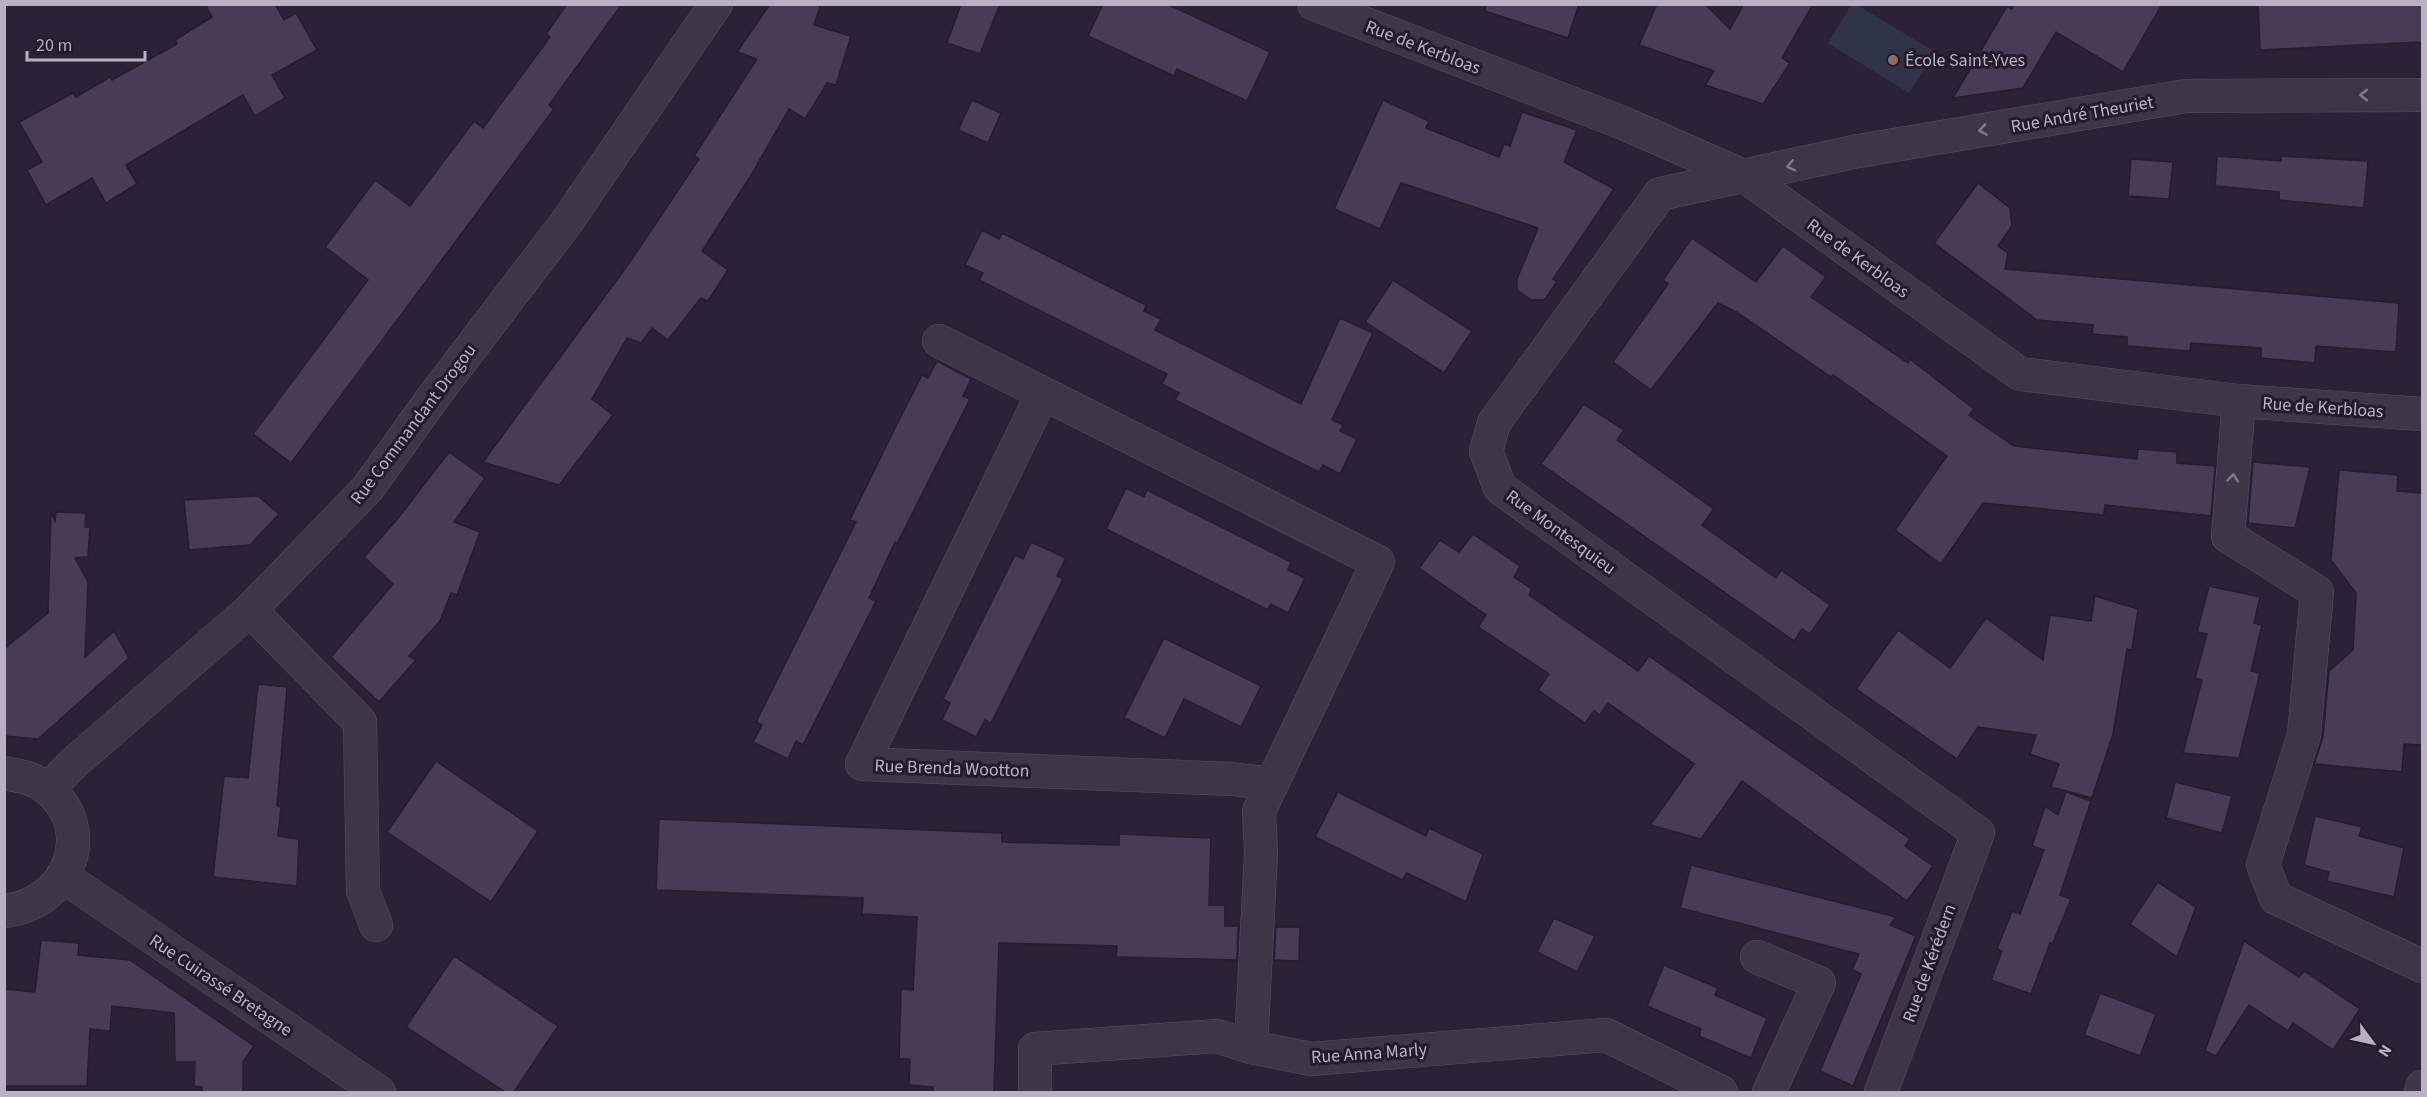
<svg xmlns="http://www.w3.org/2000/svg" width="2427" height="1097" font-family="'Source Sans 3',sans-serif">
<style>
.green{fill:#2f3547}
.building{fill:#473b55;stroke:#251d2f;stroke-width:1.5}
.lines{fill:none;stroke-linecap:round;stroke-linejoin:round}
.minor-casing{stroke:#595063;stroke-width:34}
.tertiary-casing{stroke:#595063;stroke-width:34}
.minor{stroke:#3e3648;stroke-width:33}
.tertiary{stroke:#3e3648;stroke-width:33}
.oneway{stroke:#82798c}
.education-dot{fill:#8d6e63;stroke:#231b2d;stroke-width:2}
.labels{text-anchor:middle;stroke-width:6;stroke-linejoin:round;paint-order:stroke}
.street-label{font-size:18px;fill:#bab0c4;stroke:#231b2d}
.poi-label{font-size:18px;fill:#bab0c4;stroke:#231b2d;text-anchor:start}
</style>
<rect width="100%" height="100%" fill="#2c2237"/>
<path class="green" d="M1851,5h6l78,47 -26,41 -81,-50z"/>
<g class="building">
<path d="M205,4h70l9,16 12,-7 21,37 -45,25 13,23 -30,18 -12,-21 -117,70 11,19 -31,19 -14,-25 -46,27 -19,-35 15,-8 -23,-40 54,-29 3,4 34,-20 2,3 65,-36 -2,-4 37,-23z"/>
<path d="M567,4h55l-73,101 5,4 -263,354 -38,-29 115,-154 -43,-33 50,-67 35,26 64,-85 9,7 67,-91 -4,-3z"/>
<path d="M770,4h51l-7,21 37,11 -15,49 -9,-2 -22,36 -16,-10 -39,68 -48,74 26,19 -20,31 -7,-3 -33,42 -16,-12 -11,15 -14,-5 -35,61 21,16 -54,70 -76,-23 147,-200 69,-103 -5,-3 63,-97 -20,-7z"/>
<path d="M961,4h39l-20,50 -33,-11z"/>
<path d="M1103,4h64l103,48 -23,49 -70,-32 -3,7 -86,-40z"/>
<path d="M1486,4h93l-11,34 -83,-27z"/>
<path d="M1657,4h48l25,25 14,-25h69l-31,54 8,5 -27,41 -58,-19 9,-14 -75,-26z"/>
<path d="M2010,4h152l-39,68 -67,-40 -33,56 -70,10 54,-92 5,3 1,-2z"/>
<path d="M2258,4h164v38l-162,8z"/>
<path d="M972,100l29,13 -13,30 -30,-13z"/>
<path d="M1383,100l46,21 -3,7 73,29 5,-13 6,2 12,-34 55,18 -13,32 50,27 -61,90 4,3 -13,18h-13l-14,-10v-11l21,-51 -137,-45 -21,46 -46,-20z"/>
<path d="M2217,156l64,5v-5l87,5 -4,47 -85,-8v-8l-64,-6z"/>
<path d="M2131,159l42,3 -4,37 -41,-3z"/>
<path d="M1978,183l32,25 2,18 -14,20 10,7 -3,16 394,34 -3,49 -80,-6 -1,17 -54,-5v-10l-70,-5 -1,8 -63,-5v-9l-35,-3 1,-9 -56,-5 -103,-77z"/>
<path d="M982,230l17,9 3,-6 144,72 -2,6 17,8 -6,11 146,74 39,-86 33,15 -41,87 11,5 -3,6 17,8 -17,35 -17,-9 -4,7 -144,-72 4,-7 -17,-9 5,-10 -188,-94 4,-7 -18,-8z"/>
<path d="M1692,238l64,44 27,-36 43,31 -15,20 97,66 2,-4 64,50 -5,6 45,31 123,13 1,-10 39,3v11l38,3 -4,50 -106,-11 -1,10 -121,-12 -42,61 -46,-34 52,-74 -114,-81 -2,2 -93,-64 -20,-10 -67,87 -38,-28 55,-78 -5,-4z"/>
<path d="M1393,280l79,51 -28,42 -79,-51z"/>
<path d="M937,361l34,18 -8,17 7,3 -73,145 -2,-2 -26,56 7,3 -73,144 -7,-4 -8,18 -35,-17 9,-17 -6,-3 100,-200 -6,-2 44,-90 28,-55 6,3z"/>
<path d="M1584,404l40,26 -7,10 97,69 -12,16 74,53 5,-8 49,35 -20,29 -8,-5 -8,12 -253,-177z"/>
<path d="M449,452l36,26 -31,44 26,10 -23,63 -6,-2 -11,28 -31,35 7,4 -37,42 -48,-45 62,-73 -29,-27 35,-40z"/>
<path d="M2253,462l57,5 -15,61 -47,-5z"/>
<path d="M2339,470l59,5 -1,16 25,2v252l-18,-1 -2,28 -88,-8 9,-27 6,-66 24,-21 3,-57 -25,-33z"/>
<path d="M1126,488l18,9 3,-7 144,72 -3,8 17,8 -17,35 -17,-9 -3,6 -162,-81z"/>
<path d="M258,496l21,18 -29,31 -61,5 -5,-50z"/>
<path d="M51,512l4,9 1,-9 30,1 -1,14h5l-2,30 -13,1 13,24 -3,75 29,-26 15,27 -91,81 -34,-3v-87l44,-36z"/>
<path d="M1473,534l47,32 -6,11 18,12 -3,6 109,76 11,-15 261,183 -5,7 28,20 -26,35 -165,-120 -41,58 -51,-14 44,-61 -86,-61 -8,12 -6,-4 -9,12 -47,-33 11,-16 -71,-47 8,-12 -67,-47 21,-28 19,12z"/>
<path d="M1031,542l35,16 -9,18 6,3 -72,144 -6,-3 -9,17 -34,-17 8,-17 -7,-4 72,-144 8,4z"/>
<path d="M2209,586l51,11 -6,26 8,2 -11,46 9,2 -21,85 -56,-5 19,-73 -7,-2 12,-44 -10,-2z"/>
<path d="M2095,596l43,13 -6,41 -5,-1 -14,85 -21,64 -41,-11 8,-23 -29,-10 6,-19 -58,-8 -21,32 -101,-70 42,-59 52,38 36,-50 57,42 7,-45 41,6z"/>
<path d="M1164,638l97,48 -20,41 -57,-28 -19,39 -41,-20z"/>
<path d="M258,684l29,3 -10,119 4,1 -3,29 21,3 -2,47 -84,-9 11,-101 24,2z"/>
<path d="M436,761l102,70 -47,71 -104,-70z"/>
<path d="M2175,782l57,14 -10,37 -56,-15z"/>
<path d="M1338,792l88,44 3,-8 54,26 -17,48 -59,-29 -5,7 -87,-43z"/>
<path d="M2066,792l25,9 -31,94 11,4 -18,44h-3l-19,51 -40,-14 11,-29 -5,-2 15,-38 8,3 24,-64 -12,-4 13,-40 13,9z"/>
<path d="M2315,816l47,11 -3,9 45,12 -10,49 -67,-16 2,-9 -25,-7z"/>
<path d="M659,819l343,14v9l117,3v-11l92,4 -2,67h16v21h13l-1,34 -121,-3 1,-11 -118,-3 -5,149h-61v-5l-24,-2 1,-26h-11l2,-70 12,1 4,-73 -55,-3 1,-16 -207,-8z"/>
<path d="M1691,865l205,52 -6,8 26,11 -63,150 -33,-15 41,-97 -9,-4 7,-16 -179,-46z"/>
<path d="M2158,882l38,25 -19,50 -47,-33z"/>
<path d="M1554,918l41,18 -18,36 -40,-20z"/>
<path d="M1276,927h24l-1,34 -25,-1z"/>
<path d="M41,940l38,3 -1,12 52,5 124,86 -11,16v30h-41v-5l-8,-1 1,-24h-20l-1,-49 -62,-7 -2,25 -20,-2 -3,57h-83v-97l31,3z"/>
<path d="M2244,941l55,36 5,-6 56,38 -27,41 -40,-27 -5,8 -39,-26 -33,51 -11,-5z"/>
<path d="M454,956l104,70 -44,66h-9l-99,-65z"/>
<path d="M1664,965l54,23 -3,7 52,23 -16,40 -52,-22 2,-7 -54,-23z"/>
<path d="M2100,993l56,21 -16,42 -56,-21z"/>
</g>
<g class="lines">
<defs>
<g id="minor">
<path d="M1314,4l309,119 123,54 274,197 219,27 183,13"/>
<path d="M939,341l439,221 -119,249 2,42 -10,194"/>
<path d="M1042,395l-180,369 370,15 40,5"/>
<path d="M2239,401l-11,135 89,56 -13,143 -41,130 13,33 146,68"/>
<path d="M250,610l110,112 3,169 13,34"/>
<path d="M1757,957l62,26 -50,109"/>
<path d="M1035,1092v-43l182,-13 34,11 60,12 295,-24 115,57"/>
<path d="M1881,1092l97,-259 -478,-345 -14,-37 8,-28 166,-229 193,-42 333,-56 236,-1"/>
<path d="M2421,1092l1,-5"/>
</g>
<g id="tertiary">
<path d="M4,773c16,3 31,5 44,16 50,42 20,116 -44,122"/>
<path d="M48,789l29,-29 173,-150 118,-122 66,-92 132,-173 150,-219"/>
<path d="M64,877l315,215"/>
</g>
</defs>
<use href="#minor" class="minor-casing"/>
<use href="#tertiary" class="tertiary-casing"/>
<use href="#minor" class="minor"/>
<use href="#tertiary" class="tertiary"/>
</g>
<defs><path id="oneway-chevron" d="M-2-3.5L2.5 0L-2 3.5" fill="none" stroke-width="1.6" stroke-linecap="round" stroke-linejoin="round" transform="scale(1.5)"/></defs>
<g class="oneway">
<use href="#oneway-chevron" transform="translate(2364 95) rotate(180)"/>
<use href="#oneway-chevron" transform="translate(1983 130) rotate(171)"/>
<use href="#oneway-chevron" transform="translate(1791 166) rotate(167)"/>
<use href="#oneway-chevron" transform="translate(2233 478) rotate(-85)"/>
</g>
<circle class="education-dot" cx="1893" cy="60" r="6"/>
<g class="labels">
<g class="street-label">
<text transform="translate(1423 47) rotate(21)" y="6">Rue de Kerbloas</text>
<text transform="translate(2082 114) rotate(-10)" y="6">Rue André Theuriet</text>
<text transform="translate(1858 258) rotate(36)" y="6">Rue de Kerbloas</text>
<text transform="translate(2323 407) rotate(4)" y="6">Rue de Kerbloas</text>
<text transform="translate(413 424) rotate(-53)" y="6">Rue Commandant Drogou</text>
<text transform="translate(1561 532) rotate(36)" y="6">Rue Montesquieu</text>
<text transform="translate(952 768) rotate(2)" y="6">Rue Brenda Wootton</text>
<text transform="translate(1929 963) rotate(-70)" y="6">Rue de Kérédern</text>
<text transform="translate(221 985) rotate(34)" y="6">Rue Cuirassé Bretagne</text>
<text transform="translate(1369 1053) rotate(-4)" y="6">Rue Anna Marly</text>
</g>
<g class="poi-label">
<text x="1905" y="66">École Saint-Yves</text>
</g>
</g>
<rect width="2427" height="1097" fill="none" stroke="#bab0c4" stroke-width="12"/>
<g transform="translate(2373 1043) rotate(123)" stroke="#231b2d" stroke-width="4.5" paint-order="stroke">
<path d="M0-4.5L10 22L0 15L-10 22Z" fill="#bab0c4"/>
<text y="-9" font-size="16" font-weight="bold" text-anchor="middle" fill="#bab0c4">N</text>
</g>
<path d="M27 51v9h118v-9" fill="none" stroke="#bab0c4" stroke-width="3"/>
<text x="36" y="51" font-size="18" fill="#bab0c4" stroke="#231b2d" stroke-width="4.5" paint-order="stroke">20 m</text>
</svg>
